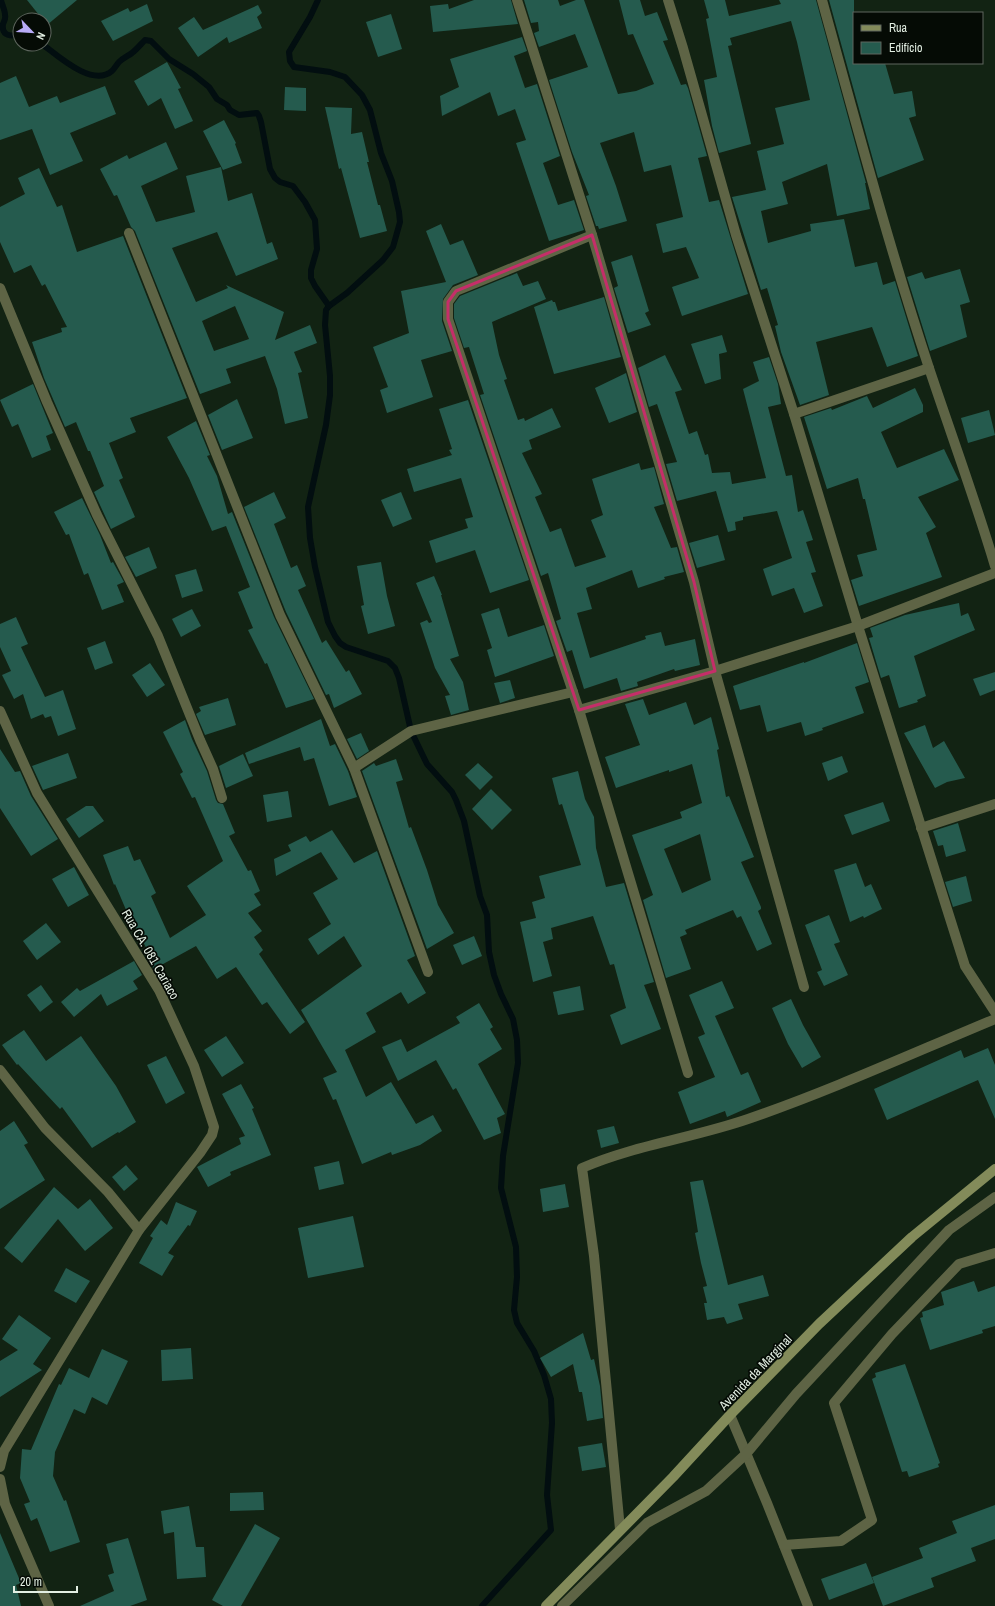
<svg xmlns="http://www.w3.org/2000/svg" width="995" height="1606" font-family="'Archivo Narrow',sans-serif">
<style>
.lines{fill:none;stroke-linecap:round;stroke-linejoin:round}
.stream{stroke:#020e10;stroke-width:6}
.building{fill:#255b4e;fill-rule:evenodd}
.lane{stroke:#5e6445;stroke-width:10}
.street{stroke:#5e6445;stroke-width:10}
.secondary{stroke:#838b5a;stroke-width:10}
.marked{fill:none;stroke:#c52e69;stroke-width:3;stroke-linejoin:round}
.labels{text-anchor:middle;stroke-width:3.5;stroke-linejoin:round;paint-order:stroke}
.street-label{font-size:13px;fill:#e3efe3;stroke:#050b05}
</style>
<rect width="100%" height="100%" fill="#122313"/>
<g class="lines">
<g class="stream">
<path d="M1,0c1,5 4,10 4,15 1,4 -1,6 -2,9 -2,13 9,12 17,11"/>
<path d="M318,0l-8,17 -21,35 1,9 4,6 36,5 15,5 17,18 8,15 11,43 11,28 7,31 1,10 -7,25 -10,13 -36,33 -18,13 -3,4 -1,15 5,51v19l-4,30 -18,82 2,31 5,29 13,55 7,14 5,7 6,4 42,14 7,7 4,10 12,53 16,33 25,28 4,8 8,21 16,75 7,19 2,37 5,23 7,19 12,25 4,21 1,23 -15,93 -2,32 15,59 1,30 -3,33 3,13 17,28 10,24 7,24 1,24 -5,72 4,35 -69,76"/>
<path d="M42,44c15,11 50,44 70,27 3,-3 5,-7 7,-9 4,-4 9,-6 13,-9 5,-4 9,-9 13,-13l6,1 18,18 24,15 16,13 8,12 10,6 3,5 9,5 18,-2 2,3 2,6 9,47 5,9 5,4 13,4 12,16 10,18 2,29 -6,21v8l4,8 14,20"/>
</g>
</g>
<g class="building">
<path d="M27,0h50l-30,25z"/>
<path d="M474,0h37l7,24 -85,8 -3,-26 18,-2 1,5z"/>
<path d="M524,0h34l2,6 16,-6h8l34,94 18,-3 18,-7 -21,-50 -5,1 -9,-35h21l5,16 12,-4 11,28 -5,1 18,44 5,-1 2,4 19,68 -9,2 11,44 10,-2 29,94 -66,22 -10,-29 27,-9 -13,-31 -23,6 -7,-29 27,-7 -12,-52 -27,7 -10,-40 -34,11 16,43 11,35 -28,8 -1,-3h-2l-10,-30 3,-1 -17,-43 -23,-72 39,-13 -13,-33 -36,13 -5,-14 5,-2 -1,-9 -7,1z"/>
<path d="M704,0h21l4,16 52,-12 -2,-4h37l50,183h-1l5,26 -33,7 -10,-52 -45,18 6,22 -27,7 7,32 43,-12 -1,-7 34,-5 11,48 22,-5 6,23 12,-4 23,75 -31,11 -15,-40 -56,15 13,53 -29,10 -19,-53 -6,-26 3,-1 -11,-37 -6,2 -29,-93 34,-7 -9,-39 27,-7 -9,-36 35,-8 -13,-58 -6,-21 -61,17 2,7 -4,1 23,98 -32,9 -7,-27 -8,-46 13,-3 -11,-58 3,-1z"/>
<path d="M829,0h25v63h31l9,31 18,-3 4,25 -7,2 15,42 -46,18z"/>
<path d="M147,4l6,17 -40,20 -12,-20 27,-13 2,4z"/>
<path d="M258,5l4,8 -5,4 5,11 -33,15 -2,-6 -29,20 -20,-29 16,-11 9,13z"/>
<path d="M391,14l11,35 -24,8 -12,-35z"/>
<path d="M522,37l5,14 -13,5 11,32 12,-4 23,72 -17,7 15,42 16,-5 10,30 -35,11 -33,-98 10,-3 -11,-31 -17,7 -8,-24 -48,24 -2,-20 19,-9 -9,-28z"/>
<path d="M167,62l14,26 -3,1 15,32 -18,8 -14,-31 -13,8 -14,-25z"/>
<path d="M16,76l13,31 28,-11 3,7 45,-17 11,28 -46,19 13,28 -33,14 -18,-46 -32,11v-57z"/>
<path d="M285,87l21,1v23l-22,-1z"/>
<path d="M325,107l27,1 -1,26 11,-2 7,30h-2l11,43h2l7,26 -27,7 -19,-70 -2,1z"/>
<path d="M224,120l12,23 -1,1 7,19 -19,7 -20,-39z"/>
<path d="M166,142l12,27 -37,17 15,36 39,-10 -9,-36 35,-9 7,34 24,-8 15,51 5,-2 6,17 -42,17 -19,-44 -45,16 24,54 32,-14 -2,-3 58,27 -9,28 35,-15 7,18 -23,9 8,20 -4,1 10,45 -23,6 -8,-35 -12,-33 -39,13 5,14 -31,11 -65,-163 -4,-4 -14,-32 -3,1 -14,-27 27,-14 2,4zM235,306l14,33 -35,12 -12,-30z"/>
<path d="M39,168l18,39 5,-2 15,47 46,-16 64,162 -57,20 6,14 -27,11 14,35 -4,2 16,37 -24,12 -17,-37 10,-6 -14,-35h-2l-12,-29 -11,5 -21,-49 -12,-36 30,-10 -1,-4 6,-1 -22,-43 -3,2 -11,-21 -17,8 -14,-31v-35l25,-13 -7,-16z"/>
<path d="M441,224l9,21 13,-5 15,35 -25,10 -10,14 -1,22 10,30 -31,9 12,37 -46,16 -7,-23 8,-3 -15,-40 36,-14 -8,-42 45,-9 -20,-51z"/>
<path d="M632,255l17,56 -4,2 6,12 -23,8 -14,-45 4,-2 -7,-24z"/>
<path d="M960,269l10,33 -10,3 7,32 -37,14 -23,-74 15,-5 3,7z"/>
<path d="M517,273l6,13 15,-5 8,18 -54,23 7,33 8,24 -3,1 14,40 6,-2 1,3 27,-13 9,19 -32,13 3,9 -10,4 20,41 -7,3 15,35 11,-4 14,39 31,-10 -15,-37 12,-5 -11,-36 47,-16 2,7 13,-3 10,37 -10,3 17,41 6,-1 7,25 -20,5 1,2 -27,9 -6,-18 -46,18 6,21 -15,4 13,45 56,-19 -1,-3 16,-4 4,14 30,-7 5,26 -25,6 -1,-2 -37,13 1,4 -17,5 -4,-13 -33,11 -12,-39 -5,2 -11,-31 5,-2 -13,-46 -7,3 -61,-181 4,-1 -15,-47 -5,1 -10,-30v-14l6,-8z"/>
<path d="M604,297l17,60 -67,17 -20,-67 18,-7 1,2h2l3,9z"/>
<path d="M722,335l5,17 -8,2 2,25 -16,5 -14,-40z"/>
<path d="M665,355l17,35 -7,2 14,42 8,-3 8,24 3,-1 4,19 18,-1 2,12 34,-6 -23,-89 16,-8 -6,-19 16,-5 9,27 3,20 -13,3 18,69 6,-1 6,37 5,-2 10,30 -7,2 10,30 -5,1 12,33 -19,7 -10,-25 -22,8 -9,-27 29,-11 -15,-47 -34,6v3l-8,2 1,8 -8,2 -12,-41 -39,10 -11,-37 11,-2 -20,-58 -8,3 -11,-39z"/>
<path d="M626,373l11,39 -28,11 -14,-35z"/>
<path d="M33,384l20,49 -7,3 5,14 -19,8 -14,-34 -6,3 -12,-27z"/>
<path d="M915,388l8,17v7l-42,20 16,36 47,-19 11,23 4,8 -41,17 18,30 -10,6 16,44 -83,29 -8,-26 12,-4 -6,-21 20,-5 -12,-51h-2l-5,-21 -31,11 -23,-72 27,-9 1,2 35,-14 6,12z"/>
<path d="M237,399l16,39 -31,12 -14,-35z"/>
<path d="M468,400l61,180 -39,13 -15,-43 -39,13 -7,-22 39,-13 -3,-9 8,-2 -12,-39 -47,14 -7,-23 45,-14 -3,-5 3,-1 -13,-40z"/>
<path d="M989,410l6,25 -27,8 -7,-25z"/>
<path d="M196,421l14,34 -3,1 10,20 11,38 4,-2 42,105 40,82 -28,9 -19,-45 -2,1 -17,-34 5,-2 -15,-36 12,-5 -24,-61 -14,5 -23,-53 -22,-41z"/>
<path d="M274,492l12,26 -12,6 17,44 6,-3 9,21 -8,4 24,53 4,-3 20,32 3,-2 13,24 -28,14 -5,-14 -3,1 -40,-83 -42,-105z"/>
<path d="M401,492l11,27 -19,8 -12,-27z"/>
<path d="M82,498l18,37 11,28 2,-1 11,20 -7,3 7,17 -22,8 -14,-37 -4,2 -15,-41 -3,1 -12,-23z"/>
<path d="M718,535l7,25 -28,8 -8,-25z"/>
<path d="M149,547l8,21 -21,9 -11,-20z"/>
<path d="M381,562l6,34 8,30 -27,8 -7,-28 3,-1 -7,-39z"/>
<path d="M196,569l7,22 -21,7 -7,-23z"/>
<path d="M434,576l8,19h-1l18,61 -9,3 13,23 6,28 -18,5 -6,-19 5,-1 -15,-27 -15,-45 7,-3 2,3 3,-1 -16,-39z"/>
<path d="M959,603l2,13 7,-3 7,17 -61,26 12,40 -9,4 1,2 -19,6 -10,-33 -8,3 -12,-40 4,-1 -3,-9 35,-13z"/>
<path d="M499,608l9,29 36,-12 10,31 -59,21 -8,-27 5,-2 -11,-34z"/>
<path d="M192,609l9,17 -20,11 -9,-18z"/>
<path d="M16,617l12,27 -7,3 24,50 18,-7 13,39 -18,7 -7,-20 -6,2 -2,-4 -12,5 -8,-25 -9,5 -12,-24 9,-4 -11,-24v-23z"/>
<path d="M105,641l8,22 -18,7 -8,-22z"/>
<path d="M857,643l12,39 -14,5 9,26 -42,15 1,2 -18,6 -4,-14 -34,10 -7,-27 -20,5 -7,-24 71,-24v1z"/>
<path d="M150,663l15,22 -18,12 -15,-22z"/>
<path d="M995,672v18l-15,6 -7,-17z"/>
<path d="M510,680l5,18 -15,5 -6,-20z"/>
<path d="M228,698l8,27 -31,10 -9,-21 5,-3 -2,-4z"/>
<path d="M643,699l6,16 37,-13 8,23 17,-8 8,32 -2,1 9,47 3,-1 25,61 -13,5 20,45v2l-3,2 14,33 -15,7 -16,-35 -4,2 -4,-8 -48,20 2,4 -7,3 11,32 -25,9 -23,-78 10,-5 -21,-60 50,-17 -2,-6 22,-9 -10,-39 -23,8v-2l-53,18 -11,-31 35,-12 -15,-41zM700,834l11,46 -29,13 -18,-44z"/>
<path d="M321,719l9,27 5,-2 13,27 9,26 -28,9 -15,-48 -10,3 -4,-14 -51,17 -4,-11z"/>
<path d="M185,720l7,19 15,32 9,29 2,3 5,1 12,29 -6,3 19,35 3,-1 9,21 -6,3 7,11 -13,8 14,18 -8,6 9,13 -4,4 46,68 -15,12 -23,-32 -5,3 -26,-38 -19,12 -21,-33 -42,23 -9,-14 4,-2 -16,-30 -1,1 -17,-40 -1,1 -11,-30 25,-9 6,15 6,-2 16,34 -5,3 19,42 36,-23 -19,-29 36,-25 -28,-64 -3,1 -12,-24 3,-2 -20,-40z"/>
<path d="M925,725l8,23 11,-7 21,37 -18,4 -12,6 -31,-55z"/>
<path d="M361,733l8,18 -12,8 -10,-20z"/>
<path d="M0,749l15,23 5,-1 11,25 27,43 -27,17 -31,-48z"/>
<path d="M68,753l9,25 -34,12 -11,-24z"/>
<path d="M243,754l10,22 -27,12 -7,-22z"/>
<path d="M842,756l6,16 -20,9 -6,-18z"/>
<path d="M396,759l7,21 -7,2 13,46 2,-1 16,43 11,35 16,28 -27,16 -65,-178 12,-8 2,3z"/>
<path d="M478,763l15,14 -13,13 -15,-15z"/>
<path d="M578,771l7,28 9,18 2,31 10,39 18,-4 30,99 -10,3 17,44 -40,16 -11,-30 16,-7 -12,-44 -4,1 -17,-49 -42,12 2,11 -10,3 9,34 -19,6 -13,-60 16,-4 -4,-16 13,-4 -6,-22 42,-11 -19,-61 -3,1 -7,-27z"/>
<path d="M491,789l21,21 -20,20 -20,-21z"/>
<path d="M288,791l4,26 -25,5 -4,-27z"/>
<path d="M883,802l7,19 -38,14 -8,-20z"/>
<path d="M86,806h7l11,15 -25,17 -13,-19z"/>
<path d="M958,823l8,28 -20,6 -3,-12 -5,1 -5,-15z"/>
<path d="M332,830l22,33 23,-12 38,105 -8,4 19,33 -18,11 -7,-12 -35,21 10,19 -31,18 21,47 25,-15 25,42 17,-9 9,16 -22,14 -28,10 -1,-3 -29,12 -26,-65 -3,1 -10,-22 14,-6 -36,-62 61,-44 -18,-30 -26,19 -10,-16 23,-15 -18,-31 25,-14 -17,-27 -45,24 -2,-17 17,-8 -3,-6 18,-9 4,6z"/>
<path d="M856,863l9,24 6,-3 11,25 -18,9 -1,-2 -13,6 -16,-52z"/>
<path d="M74,867l15,28 -21,12 -16,-28z"/>
<path d="M966,876l6,25 -19,6 -8,-25z"/>
<path d="M829,915l11,27 -6,2 14,31 -24,11 -7,-14 5,-2 -17,-45z"/>
<path d="M46,923l15,19 -24,18 -14,-19z"/>
<path d="M474,936l8,20 -20,9 -9,-20z"/>
<path d="M134,961l8,14 -9,6 5,8 -31,17 -6,-12 -27,23 -13,-15 16,-14 3,3z"/>
<path d="M722,981l12,27 -19,8 26,59 7,-3 13,30 -34,15 -2,-6 -35,13 -12,-32 37,-15 -17,-40 7,-3 -16,-39z"/>
<path d="M41,985l12,17 -13,10 -13,-17z"/>
<path d="M580,986l4,24 -26,5 -5,-23z"/>
<path d="M791,999l12,26 18,32 -19,11 -14,-24 -16,-36z"/>
<path d="M479,1003l14,24 -3,2 12,20 -24,15 27,50 -8,4 4,15 -17,7 -28,-52 -3,2 -17,-30 -38,21 -16,-34 19,-8 6,13 53,-29 -4,-6z"/>
<path d="M24,1030l22,31 35,-25 35,50 20,36 -17,11 -1,-1 -26,16 -30,-41 -2,2 -42,-45 -1,1 -15,-20z"/>
<path d="M226,1036l18,27 -22,14 -18,-27z"/>
<path d="M988,1048l7,17v54l-17,-39 -91,40 -13,-31 87,-39 3,8z"/>
<path d="M166,1056l19,37 -19,11 -19,-39z"/>
<path d="M241,1084l13,24 -2,1 19,46 -41,17 1,3 -23,12 -11,-20 44,-23 -2,-6 6,-2 -23,-42z"/>
<path d="M14,1121l14,22 -4,2 21,35 -45,29v-78z"/>
<path d="M614,1126l5,17 -18,5 -4,-18z"/>
<path d="M339,1161l5,23 -25,6 -5,-23z"/>
<path d="M126,1165l12,14 -14,12 -12,-14z"/>
<path d="M703,1180l25,105 35,-10 6,21 -31,8 5,15 -16,5 -3,-7 -17,3 -3,-17h3l-4,-16 4,-1 -6,-23 -6,-30 3,-1 -8,-50z"/>
<path d="M565,1184l4,23 -26,5 -3,-23z"/>
<path d="M54,1187l24,22 12,-10 23,29 -28,23 -27,-32 -36,44 -18,-15z"/>
<path d="M176,1202l21,9 -7,15 -2,-1 -20,28 6,3 -12,20 -23,-13 14,-25 -3,-2 11,-16 6,5z"/>
<path d="M353,1216l11,51 -56,11 -10,-50z"/>
<path d="M66,1268l24,13 -14,22 -22,-12z"/>
<path d="M974,1281l4,11 17,-6v40l-13,4 1,3 -53,17 -10,-32 3,-1 -1,-5 22,-7 -3,-13z"/>
<path d="M19,1315l32,23 -18,26 9,6 -42,27v-36l18,-11 -16,-11z"/>
<path d="M583,1333l8,27 3,-1 6,27 3,32 -16,3 -5,-29h-3l-6,-28 -22,13 -11,-19z"/>
<path d="M191,1348l2,31 -31,2 -1,-31z"/>
<path d="M102,1349l26,12 -21,44 -15,-8 -7,17 -11,-5 -19,43 -2,24 11,25 2,-1 14,42 -30,10 -13,-34 -6,3 -7,-17 6,-2 -10,-24 2,-29 9,1 28,-66 2,1 8,-17 20,10z"/>
<path d="M905,1364l35,99 -2,1 1,3 -30,10 -2,-6 -5,1 -30,-93 4,-2 -1,-4z"/>
<path d="M602,1443l4,24 -24,4 -4,-24z"/>
<path d="M263,1492l1,18 -34,1v-18z"/>
<path d="M995,1505v34l-24,9 5,13 -45,17 3,9 -51,19 -11,-29 51,-19 -4,-10 38,-15 -5,-12z"/>
<path d="M189,1506l7,41h8l2,30 -29,2 -3,-47 -10,2 -3,-23z"/>
<path d="M255,1524l25,14 -39,68h-18l-11,-6z"/>
<path d="M0,1533l21,50 -5,2 5,21h-21z"/>
<path d="M128,1538l19,62 -17,6h-50l34,-15 -6,-16 6,-2 -8,-29z"/>
<path d="M866,1563l8,20 -45,17 -8,-21z"/>
</g>
<g class="lines">
<g class="lane">
<path d="M730,1415l37,88 41,103"/>
<path d="M784,1545l57,-4 31,-21 -38,-117 58,-69 67,-70 36,-11"/>
<path d="M562,1606l85,-83 59,-32 40,-37 50,-60 153,-164 46,-33"/>
</g>
<g class="street">
<path d="M517,0l75,235 102,347 21,89 89,316"/>
<path d="M668,0l15,48 53,187 58,179 64,212 89,283 18,57 30,46"/>
<path d="M822,0c34,123 67,247 107,368 22,66 46,131 66,198"/>
<path d="M129,233l151,382 74,153 74,204"/>
<path d="M592,235l-136,56 -8,11v17l131,391 109,363"/>
<path d="M0,288l47,114 50,113 61,121 42,104 13,29 9,29"/>
<path d="M794,414l135,-46"/>
<path d="M579,710l136,-39 143,-45 137,-53"/>
<path d="M0,711l37,82 122,197 35,76 20,61 -2,8 -12,18 -61,77"/>
<path d="M354,768l57,-37 162,-39"/>
<path d="M921,828l74,-24"/>
<path d="M0,1070l45,58 63,64 31,38 -135,221 -4,16"/>
<path d="M0,1479l5,25 44,102"/>
<path d="M620,1529l-26,-273 -12,-88c53,-23 111,-30 166,-49 84,-29 165,-66 247,-100"/>
</g>
<path class="secondary" d="M546,1606l127,-129 57,-62 89,-91 93,-87 83,-68"/>
</g>
<path class="marked" d="M592,235l102,347 21,89 -136,39 -131,-391v-17l8,-11z"/>
<g class="labels">
<g class="street-label">
<text transform="translate(151 954) rotate(60)" y="5">Rua CA. 081 Cariaco</text>
<text transform="translate(755 1372) rotate(-46)" y="5">Avenida da Marginal</text>
</g>
</g>
<rect x="853" y="12" width="130" height="52" fill="#050b05" stroke="#5e665e"/>
<rect x="861" y="25" width="20" height="6" fill="#838b5a" stroke="#5e665e"/>
<text x="889" y="32" font-size="12" fill="#e3efe3">Rua</text>
<rect x="861" y="42" width="20" height="12" fill="#255b4e" stroke="#5e665e"/>
<text x="889" y="52" font-size="12" fill="#e3efe3">Edifício</text>
<g transform="translate(32 32) rotate(115)"><circle r="19" fill="#050b05" stroke="#5e665e"/>
<path d="M0-3L7 15L0 10L-7 15Z" fill="#b8abf7"/>
<text y="-6" font-size="11" font-weight="bold" text-anchor="middle" fill="#e3efe3">N</text>
</g>
<path d="M14 1586v6h63v-6" fill="none" stroke="#e3efe3" stroke-width="2"/>
<text x="20" y="1586" font-size="12" fill="#e3efe3" stroke="#050b05" stroke-width="3" paint-order="stroke">20 m</text>
</svg>
